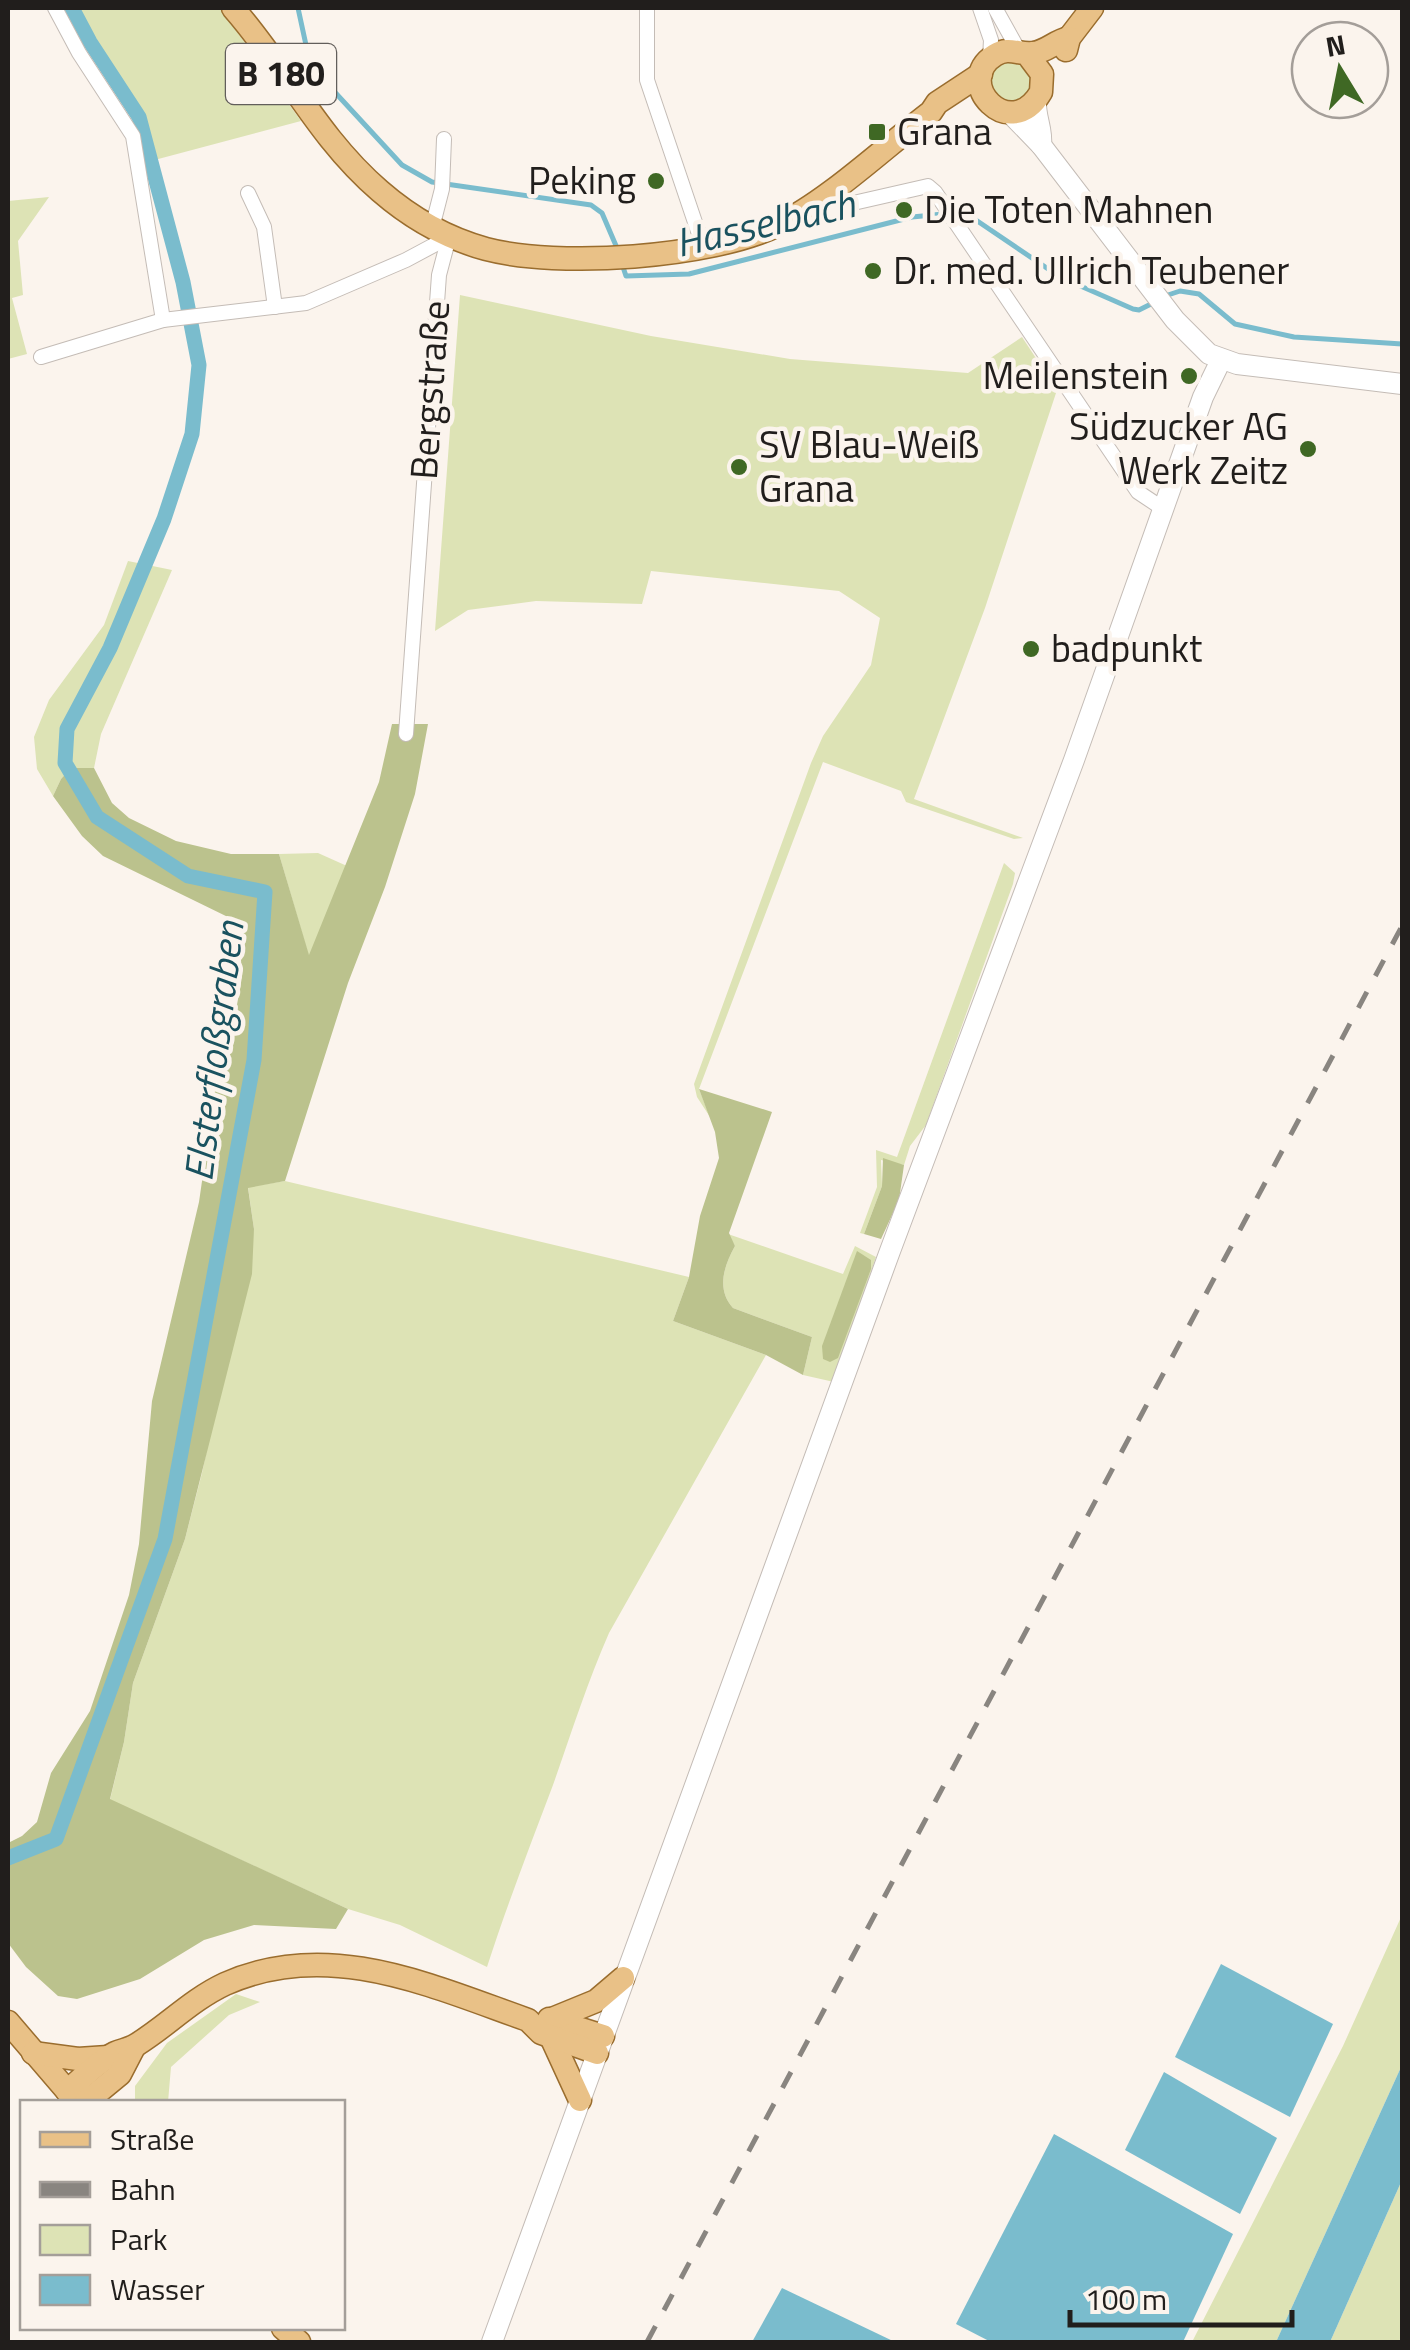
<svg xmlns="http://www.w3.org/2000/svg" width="1410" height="2350" font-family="'Titillium Web',sans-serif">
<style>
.green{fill:#dde3b5}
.forest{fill:#bbc28d}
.water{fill:#7abccd}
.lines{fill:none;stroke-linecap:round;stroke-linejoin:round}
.stream{stroke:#7abccd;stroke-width:5}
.canal{stroke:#7abccd;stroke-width:15}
.street-casing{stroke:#c4bcb6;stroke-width:16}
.secondary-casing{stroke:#c4bcb6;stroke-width:22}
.primary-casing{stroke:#9a6d2e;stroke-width:25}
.street{stroke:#fff;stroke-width:14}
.secondary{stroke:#fff;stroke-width:20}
.primary{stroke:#e9c187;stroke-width:22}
.rail{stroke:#898580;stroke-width:5;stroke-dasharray:18 18;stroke-linecap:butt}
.poi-dot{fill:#3f6824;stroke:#fbf4ed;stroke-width:4}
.labels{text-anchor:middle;stroke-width:9;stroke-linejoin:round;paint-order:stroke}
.shield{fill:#fbf4ed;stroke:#625e5b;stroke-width:2.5}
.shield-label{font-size:35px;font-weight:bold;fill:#211e1c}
.poi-label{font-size:38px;fill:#211e1c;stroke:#fbf4ed;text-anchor:start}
.street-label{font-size:38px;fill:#211e1c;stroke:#fbf4ed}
.water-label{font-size:40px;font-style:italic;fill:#1a525f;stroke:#fbf4ed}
</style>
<rect width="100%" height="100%" fill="#fbf4ed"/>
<g class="green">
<path d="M64,8h156l81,113 -154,41 -10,-39z"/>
<circle cx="1012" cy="82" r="21"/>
<path d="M49,197l-31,44 5,54 -11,3 15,56 -19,5v-158z"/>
<path d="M460,295l191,41 139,23 178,14 54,-36 35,53 -72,218 -71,191 109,39 -9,1 -108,-37 -5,-11 -78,-29 -124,327 11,28 -13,-20 -3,-13 117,-321 12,-27 48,-71 9,-47 -41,-27 -188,-20 -9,33 -106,-3 -68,9 -33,21z"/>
<path d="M128,561l44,9 -71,164 -7,34h-23l-10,11 -8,17 -16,-27 -3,-32 15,-37 55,-75z"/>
<path d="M318,853l29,13 -38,91 -30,-103z"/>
<path d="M1004,863l11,10 -2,11 -87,241 -16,21 -6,19 -23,-5 1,26 -18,48 -4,-1 17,-46 -1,-37 21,7z"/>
<path d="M285,1181l404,96 -16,44 93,34 -157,278c-22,50 -38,101 -56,152 -23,61 -46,120 -66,182l-87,-42 -52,-16 -238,-109 14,-58 9,-59 52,-144 17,-66 52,-244 -6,-42z"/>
<path d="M728,1234l115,40 12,-28 21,11 -42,125 -31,-7 9,-38 -79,-29c-17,-19 -9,-42 2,-62z"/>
<path d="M1402,1915v150l-126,277h-84l151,-296z"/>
<path d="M236,1994l24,8 -31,13 -58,52 -3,35h-33v-16l32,-43z"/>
<path d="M1402,2180v154l-3,8h-69z"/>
</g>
<g class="forest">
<path d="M392,724h36l-13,70 -30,93 -37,96 -63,198 -37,7 6,41 -2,45 -67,265 -52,144 -9,59 -14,57 238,110 -12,20 -82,-4 -50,15 -64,39 -63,20 -19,-3 -32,-29 -18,-24v-100l14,-7 15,-14 14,-49 39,-62 39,-116 10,-51 13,-143 47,-199 16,-111 12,-31 15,-83 -2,-34 -8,-24 -129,-63 -21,-20 -29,-40 8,-17 10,-11h23l18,35 17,15 47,23 55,13h48l30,101 70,-173z"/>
<path d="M699,1089l73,23 -43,121 6,13c-11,20 -19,43 -2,62l79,29 -9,38 -37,-20 -93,-34 16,-44 11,-61 19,-58 -4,-26z"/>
<path d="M883,1158l21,7 -5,35 -18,39 -17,-5 18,-48z"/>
<path d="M857,1251l14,9v9l-33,89 -8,4 -7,-3 -1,-13z"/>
</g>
<g class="water">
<path d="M1221,1964l112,60 -43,93 -115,-60z"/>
<path d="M1402,2065v115l-72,162h-54z"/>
<path d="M1164,2072l113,66 -37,76 -115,-64z"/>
<path d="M1054,2134l179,100 -50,108h-192l-35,-18z"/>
<path d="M782,2288l113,54h-143z"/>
</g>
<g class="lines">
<g class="stream">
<path d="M298,8l8,37 25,43 71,77 30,17 159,23 11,8 15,35"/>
<path d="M622,264l4,12 63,-2 223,-57 52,-5 96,65 73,32 6,1 16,-8"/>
<path d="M1165,296l15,-5 19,3 36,30 59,13 108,7"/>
</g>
<path class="canal" d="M8,1858l48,-19 109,-300 89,-479 11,-168 -77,-16 -91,-59 -32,-54 2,-34 43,-81 54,-129 28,-85 7,-69 -16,-83 -44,-165 -49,-75 -18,-34"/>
<defs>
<g id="street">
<path d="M55,8l24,45 54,83 30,184"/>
<path d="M647,8v72l56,166"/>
<path d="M980,8l11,32 -1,18"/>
<path d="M995,8l24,43"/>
<path d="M832,189l17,15 79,-18 7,6 203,300 27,18"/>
<path d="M248,193l16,34 11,80"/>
<path d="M432,228l10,-39 2,-50"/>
<path d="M41,357l122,-37 143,-17 100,-43 43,-23"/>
<path d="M406,734l33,-459 10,-38"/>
</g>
<g id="secondary">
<path d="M1036,101c-1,16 7,28 5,44"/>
<path d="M1010,113l31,32 134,175 34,34 28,10 165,20"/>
<path d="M492,2342l398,-1091 184,-491 129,-363 18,-37"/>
</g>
<g id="primary">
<path d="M233,8c53,60 84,129 147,183 31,27 66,47 106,58 72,19 225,9 292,-24 49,-23 108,-79 153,-113l6,-9 44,-29"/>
<path d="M1066,50l3,-12 23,-30"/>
<path d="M1027,54l15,20 -1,18c-31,53 -89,-10 -46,-37 14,-9 24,0 38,-2 13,-1 22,-12 36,-15"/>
<path d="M549,2019l54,17"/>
<path d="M552,2019l44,-18 27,-23"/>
<path d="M8,2022l67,78"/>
<path d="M551,2037l29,63"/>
<path d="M33,2053l45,6 30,-2"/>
<path d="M67,2091c15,-12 30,-29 48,-38 7,-3 15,-4 21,-8 31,-19 55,-45 89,-61 103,-46 204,1 303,36l13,13 56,20"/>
<path d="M86,2102l34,-28 14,-27"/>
<path d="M283,2328l16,14"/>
</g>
</defs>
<use href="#street" class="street-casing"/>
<use href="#secondary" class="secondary-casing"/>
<use href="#primary" class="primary-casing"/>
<use href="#street" class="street"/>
<use href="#secondary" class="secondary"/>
<use href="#primary" class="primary"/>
<path class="rail" d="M647,2342l755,-1416"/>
</g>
<g class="poi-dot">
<rect x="867" y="122" width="20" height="20" rx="5"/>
<circle cx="656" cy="181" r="10"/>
<circle cx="904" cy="210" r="10"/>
<circle cx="873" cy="271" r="10"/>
<circle cx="1189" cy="376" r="10"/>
<circle cx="1308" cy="449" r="10"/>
<circle cx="739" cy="467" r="10"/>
<circle cx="1031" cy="649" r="10"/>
</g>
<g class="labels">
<rect class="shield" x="226" y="44" width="110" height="60" rx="8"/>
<g class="shield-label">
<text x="281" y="86">B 180</text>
</g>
<g class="poi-label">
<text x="897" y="145">Grana</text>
<text x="636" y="194" text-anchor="end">Peking</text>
<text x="924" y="223">Die Toten Mahnen</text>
<text x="893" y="284">Dr. med. Ullrich Teubener</text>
<text x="1169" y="389" text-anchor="end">Meilenstein</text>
<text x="1288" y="440" text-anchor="end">Südzucker AG<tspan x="1288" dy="44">Werk Zeitz</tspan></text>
<text x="759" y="458">SV Blau-Weiß<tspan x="759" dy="44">Grana</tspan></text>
<text x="1051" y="662">badpunkt</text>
</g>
<g class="street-label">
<text transform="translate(430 390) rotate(-86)" y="13">Bergstraße</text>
</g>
<g class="water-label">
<text transform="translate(765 223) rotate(-13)" y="14">Hasselbach</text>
<text transform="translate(214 1051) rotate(-83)" y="14">Elsterfloßgraben</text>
</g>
</g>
<rect width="1410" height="2350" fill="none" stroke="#211e1c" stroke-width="20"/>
<rect x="20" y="2100" width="325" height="230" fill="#fbf4ed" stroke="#a49e99" stroke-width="2.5"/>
<rect x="40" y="2132" width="50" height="15" fill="#e9c187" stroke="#a49e99" stroke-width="2.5"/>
<text x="110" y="2150" font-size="30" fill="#211e1c">Straße</text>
<rect x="40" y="2182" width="50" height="15" fill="#898580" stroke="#a49e99" stroke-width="2.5"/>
<text x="110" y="2200" font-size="30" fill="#211e1c">Bahn</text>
<rect x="40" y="2225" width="50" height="30" fill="#dde3b5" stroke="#a49e99" stroke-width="2.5"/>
<text x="110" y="2250" font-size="30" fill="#211e1c">Park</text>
<rect x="40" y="2275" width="50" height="30" fill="#7abccd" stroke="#a49e99" stroke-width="2.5"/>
<text x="110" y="2300" font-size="30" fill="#211e1c">Wasser</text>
<g transform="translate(1340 70) rotate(350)"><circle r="48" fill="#fbf4ed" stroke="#a49e99" stroke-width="2.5"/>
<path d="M0-8L18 38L0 25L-18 38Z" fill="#3f6824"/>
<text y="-15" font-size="28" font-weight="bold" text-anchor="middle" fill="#211e1c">N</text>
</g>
<path d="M1070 2310v15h222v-15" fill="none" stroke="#211e1c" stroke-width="5"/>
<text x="1085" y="2310" font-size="30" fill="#211e1c" stroke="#fbf4ed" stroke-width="8" paint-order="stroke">100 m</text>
</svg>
